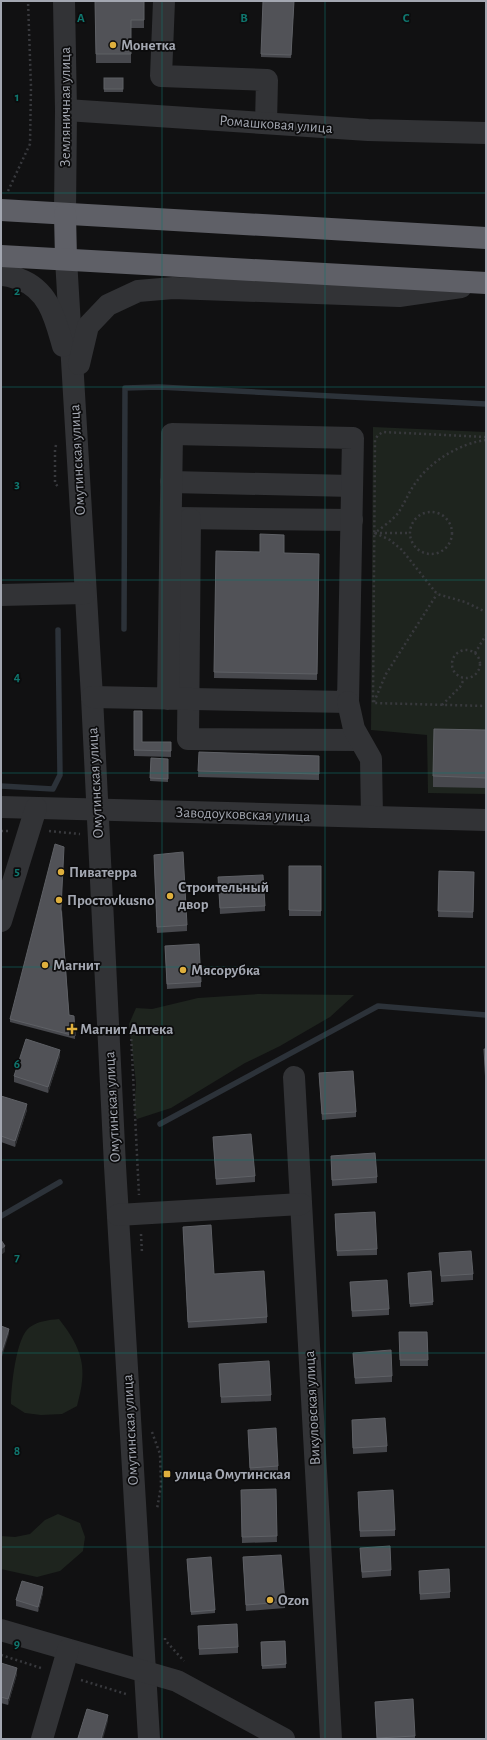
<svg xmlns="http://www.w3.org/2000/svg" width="487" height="1740" font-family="'Alegreya Sans',sans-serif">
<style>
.green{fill:#1e241e}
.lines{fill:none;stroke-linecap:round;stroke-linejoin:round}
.stream{stroke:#2c3239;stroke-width:5.5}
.path{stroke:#38393d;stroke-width:2.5;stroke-dasharray:2 3;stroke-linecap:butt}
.minor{stroke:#323336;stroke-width:22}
.highway{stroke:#5f6067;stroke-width:22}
.wall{fill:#47484d}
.shaded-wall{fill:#2d2e31}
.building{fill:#515257;stroke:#5e6065}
.grid{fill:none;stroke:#0f766e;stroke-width:1;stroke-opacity:0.55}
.poi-dot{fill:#deaf3d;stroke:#0c0c0d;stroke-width:1.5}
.labels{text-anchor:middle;stroke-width:3.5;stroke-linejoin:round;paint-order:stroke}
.poi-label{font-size:15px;font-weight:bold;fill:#a3a7b1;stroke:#0c0c0d;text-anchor:start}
.street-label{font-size:15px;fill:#a3a7b1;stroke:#0c0c0d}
.grid-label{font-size:13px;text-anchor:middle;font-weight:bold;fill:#0f766e;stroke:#0c0c0d;stroke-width:3.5;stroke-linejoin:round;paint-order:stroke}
</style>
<rect width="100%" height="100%" fill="#111112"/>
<g class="green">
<path d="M373,427l113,5v362l-58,-1 -1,-58 -56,-5z"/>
<path d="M258,994l96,1 -24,22 -50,29 -35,17 -74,45 -34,11 -3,-7 2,-29 -7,-59 7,-16 16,1 46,-11z"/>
<path d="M59,1319c24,31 29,49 18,87l-15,8 -21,1 -16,-2 -14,-9c0,-16 5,-68 19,-77 9,-6 18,-7 29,-8z"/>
<path d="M58,1514l22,9 5,14 -2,14 -23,20 -23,6 -36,-8v-33l14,1 15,-3 15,-14z"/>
</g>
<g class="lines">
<g class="stream">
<path d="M124,629l1,-241 34,-1 327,17"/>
<path d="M1,786l52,3 7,-14 -2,-145"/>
<path d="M160,1124l218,-118 108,9"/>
<path d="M1,1216l59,-34"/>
</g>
<g class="path">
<path d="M8,191l22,-47 1,-57 -3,-86"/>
<path d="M486,437l-103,-5 -5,3 -3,5 -2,263 113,3"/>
<path d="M486,440c-25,3 -55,21 -69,41 -8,10 -12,22 -19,32 -6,8 -16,14 -23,20l15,7 12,10 35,44 28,8 21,10"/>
<path d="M56,445l-1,4v34l4,5"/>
<circle cx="431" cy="533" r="21"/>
<path d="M375,533h35"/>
<circle cx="466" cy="664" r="14"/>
<path d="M475,653l11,-18"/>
<path d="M374,702l12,-28 51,-80"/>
<path d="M442,705l18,-18 4,-8"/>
<path d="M1,831h7"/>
<path d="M49,831l31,3"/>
<path d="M131,1034l8,161"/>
<path d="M141,1234l1,19"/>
<path d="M152,1432l8,22 1,32 -4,23"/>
<path d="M165,1638v2l19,21"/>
<path d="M1,1655l40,13"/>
<path d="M81,1680l45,14"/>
</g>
<g class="minor">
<path d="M64,1l2,109 -1,104"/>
<path d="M164,1l-3,75 106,4 -1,43"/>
<path d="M66,110l302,20 118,3"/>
<path d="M66,259l26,438 23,469 34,573"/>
<path d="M1,275c6,0 12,2 18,4 30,11 36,39 44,67"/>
<path d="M79,364l9,-38 20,-21 30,-14 35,-3 226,8 62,-9"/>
<path d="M171,482l181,4"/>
<path d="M176,518l176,2"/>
<path d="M190,519l-2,220 171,1"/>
<path d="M1,595l84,-2"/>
<path d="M92,697l256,5 5,-264 -181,-4 -4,265"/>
<path d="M348,702l6,27 17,30 1,58"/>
<path d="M1,807l485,13"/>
<path d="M1,921l35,-113"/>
<path d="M294,1077l37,662"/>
<path d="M118,1215l183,-11"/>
<path d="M1,1630l176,51 107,58"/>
<path d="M42,1739l26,-89"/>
</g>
<g class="highway">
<path d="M1,210l485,28"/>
<path d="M65,214l1,45"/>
<path d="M1,256l485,27"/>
</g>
</g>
<g class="wall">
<path d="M95,1h49v27h-13v35h-35z"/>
<path d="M294,1l-3,57 -30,-1v-3z"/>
<rect x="104" y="78" width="19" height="14"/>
<path d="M216,551l103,3 -2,126 -103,-2z"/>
<path d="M134,711l8,31h29v15l-37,-1z"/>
<path d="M486,730v58l-53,-1v-11z"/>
<path d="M199,752l120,4v24l-121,-3z"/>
<path d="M151,758l17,1v23l-18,-1z"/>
<path d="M154,861l33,64v6l-30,2z"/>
<rect x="289" y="866" width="32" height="50"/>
<path d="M439,871l35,1 -1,46 -35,-1z"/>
<path d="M218,877l47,29v5l-45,3z"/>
<path d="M62,910l7,105 5,1 1,23 -65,-17v-3z"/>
<path d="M165,946l36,36v5l-34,2z"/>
<path d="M60,1056l-12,37 -34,-11v-6z"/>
<path d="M319,1073l37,39v5l-34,3z"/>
<path d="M1,1096l26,14 -12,37 -14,-5z"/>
<path d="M213,1137l42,39v6l-39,3z"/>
<path d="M331,1156l46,21v6l-45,3z"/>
<path d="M335,1220l42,29v6l-40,1z"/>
<path d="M183,1227l31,47 53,43v6l-79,5z"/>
<path d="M439,1253l34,21v6l-32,2z"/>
<path d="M431,1271l2,34 -23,2 -2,-34z"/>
<path d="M350,1282l39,27v6l-37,2z"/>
<path d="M399,1332h28l1,34h-28z"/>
<path d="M353,1353l39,23v6l-37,2z"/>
<path d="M219,1364l52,31v6l-50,2z"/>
<path d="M352,1420l35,26v6l-34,2z"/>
<path d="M248,1430l30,36v6l-28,2z"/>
<path d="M276,1489l1,53 -35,1 -1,-53z"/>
<path d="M358,1498l37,32v6l-35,1z"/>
<path d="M360,1554l31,16v6l-29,2z"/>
<path d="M243,1557l42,45v6l-39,3z"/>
<path d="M187,1559l28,51v3l-24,2z"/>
<path d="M419,1577l31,15v6l-30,2z"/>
<path d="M43,1593l-5,19 -22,-6v-6z"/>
<path d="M198,1626l40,21v6l-39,2z"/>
<path d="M285,1641l1,27 -24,1 -1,-27z"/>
<path d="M1,1663l16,11 -9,31 -7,-2z"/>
<path d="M375,1702l40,34v3h-38z"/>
</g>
<g class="shaded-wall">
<path d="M60,1050v6l-12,37v-6z"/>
<path d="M27,1104v6l-12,37v-6z"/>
<path d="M5,1246v6l-4,3v-6z"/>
<path d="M9,1329v5l-8,26v-6z"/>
<path d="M43,1587v6l-5,19v-5z"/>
<path d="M17,1668v6l-9,31v-6z"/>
<path d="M108,1715v6l-5,18h-2z"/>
</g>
<g class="building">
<path d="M95,1h49v19h-13v34h-35z"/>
<path d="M263,1h31l-3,54 -30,-1z"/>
<rect x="104" y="78" width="19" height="11"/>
<path d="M260,534l24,1v18l35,1 -2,120 -103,-2 2,-121 44,1z"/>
<path d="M134,711h8v31h29v9l-37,-1z"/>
<path d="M434,729l52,1v48l-53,-2z"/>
<path d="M199,752l120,4v18l-121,-3z"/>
<path d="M151,758l17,1v20l-18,-1z"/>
<path d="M55,844l9,3 -3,62 8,106 5,1 1,20 -65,-17z"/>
<path d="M183,852l4,73 -30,2 -3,-72z"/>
<path d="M289,866h32v45l-32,-1z"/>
<path d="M439,871l35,1 -1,40 -35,-1z"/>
<path d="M263,875l2,31 -45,2 -2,-31z"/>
<path d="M199,944l2,38 -34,2 -2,-38z"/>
<path d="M26,1039l34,11 -12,37 -34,-11z"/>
<path d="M484,1049h2v36z"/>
<path d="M353,1071l3,41 -34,2 -3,-41z"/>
<path d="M1,1096l26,8 -12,37 -14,-5z"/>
<path d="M251,1134l4,42 -39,3 -3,-42z"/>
<path d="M375,1153l2,24 -45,3 -1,-24z"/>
<path d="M375,1212l2,37 -40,2 -2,-37z"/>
<path d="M211,1225l3,49 50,-3 3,46 -79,5 -5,-95z"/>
<path d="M1,1240l4,6 -4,3z"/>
<path d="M471,1251l2,23 -32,2 -2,-23z"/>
<path d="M431,1271l2,31 -23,2 -2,-31z"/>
<path d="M387,1280l2,29 -37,2 -2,-29z"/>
<path d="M1,1326l8,3 -8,25z"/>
<path d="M399,1332h28l1,28h-28z"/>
<path d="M391,1350l1,26 -37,2 -2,-25z"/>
<path d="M269,1361l2,34 -50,2 -2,-33z"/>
<path d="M385,1418l2,28 -34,2 -1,-28z"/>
<path d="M276,1428l2,38 -28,2 -2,-38z"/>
<path d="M276,1489l1,47 -35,1 -1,-47z"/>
<path d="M393,1490l2,40 -35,1 -2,-39z"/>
<path d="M390,1546l1,24 -29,2 -2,-24z"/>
<path d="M281,1555l4,47 -39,3 -3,-48z"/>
<path d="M211,1557l4,53 -24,2 -4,-53z"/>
<path d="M449,1569l1,23 -30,2 -1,-23z"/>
<path d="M22,1581l21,6 -5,20 -22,-7z"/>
<path d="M237,1624l1,23 -39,2 -1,-23z"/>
<path d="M285,1641l1,23 -24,2 -1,-24z"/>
<path d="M1,1663l16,5 -9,31 -7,-2z"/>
<path d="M413,1699l2,37 -38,2 -2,-36z"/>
<path d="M87,1709l21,6 -7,24h-20l-3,-1z"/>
</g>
<path class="grid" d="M162,1v1738M325,1v1738M1,193h485M1,387h485M1,580h485M1,773h485M1,967h485M1,1160h485M1,1353h485M1,1547h485"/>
<g class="poi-dot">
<circle cx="113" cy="45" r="4"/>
<circle cx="61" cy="872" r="4"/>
<circle cx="170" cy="896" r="4"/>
<circle cx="59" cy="900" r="4"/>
<circle cx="45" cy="965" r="4"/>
<circle cx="183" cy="970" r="4"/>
<path d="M70 1023h4v4h4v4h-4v4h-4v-4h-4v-4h4z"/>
<rect x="163" y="1470" width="8" height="8" rx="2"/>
<circle cx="270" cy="1600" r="4"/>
</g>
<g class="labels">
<g class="poi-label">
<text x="121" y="50">Монетка</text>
<text x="69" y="877">Пиватерра</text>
<text x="178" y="892">Строительный<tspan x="178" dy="17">двор</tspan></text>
<text x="67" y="905">Простоvkusno</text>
<text x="53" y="970">Магнит</text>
<text x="191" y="975">Мясорубка</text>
<text x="80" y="1034">Магнит Аптека</text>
<text x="175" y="1479">улица Омутинская</text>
<text x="278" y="1605">Ozon</text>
</g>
<g class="street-label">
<text transform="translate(65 107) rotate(-90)" y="5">Земляничная улица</text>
<text transform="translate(276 124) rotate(4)" y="5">Ромашковая улица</text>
<text transform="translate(77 460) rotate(-93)" y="5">Омутинская улица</text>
<text transform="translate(95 783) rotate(-93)" y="5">Омутинская улица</text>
<text transform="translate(243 814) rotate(2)" y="5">Заводоуковская улица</text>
<text transform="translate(112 1107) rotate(-93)" y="5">Омутинская улица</text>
<text transform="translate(312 1408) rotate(-93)" y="5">Викуловская улица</text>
<text transform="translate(130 1430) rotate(-93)" y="5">Омутинская улица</text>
</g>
</g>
<g class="grid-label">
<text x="81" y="22">A</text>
<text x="244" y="22">B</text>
<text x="406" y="22">C</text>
<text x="17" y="101">1</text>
<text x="17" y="295">2</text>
<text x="17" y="488">3</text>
<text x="17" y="681">4</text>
<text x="17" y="875">5</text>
<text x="17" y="1068">6</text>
<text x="17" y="1261">7</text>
<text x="17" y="1455">8</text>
<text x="17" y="1648">9</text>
</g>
<rect width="487" height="1740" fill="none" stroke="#a3a7b1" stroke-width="4"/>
</svg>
